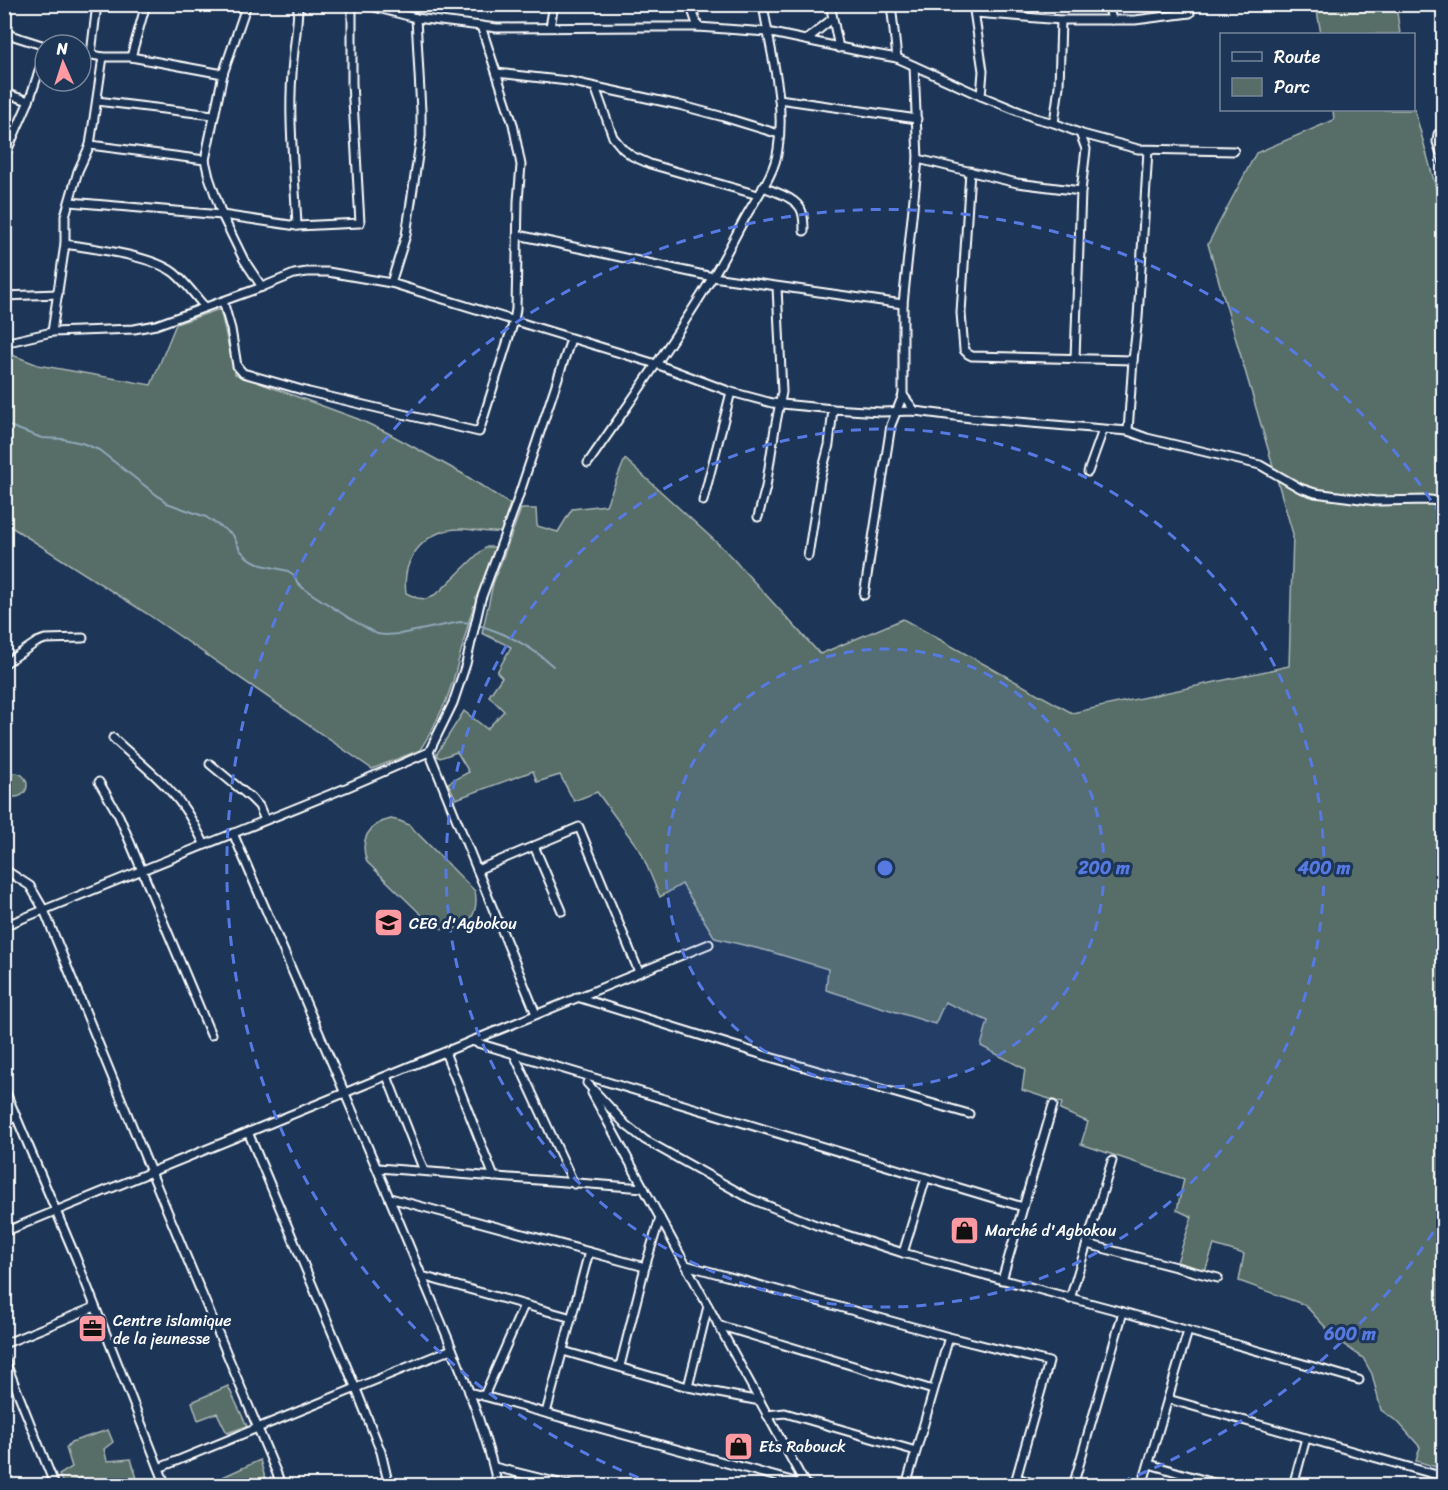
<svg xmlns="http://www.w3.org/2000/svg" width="1448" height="1490" font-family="Sriracha,sans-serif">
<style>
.green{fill:#576d68;stroke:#abb6b4;stroke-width:1.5}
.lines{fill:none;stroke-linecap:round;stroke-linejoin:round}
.stream{stroke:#8ea8b8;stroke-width:2}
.street-casing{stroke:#fff;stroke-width:11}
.street{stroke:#1d3557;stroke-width:7}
.ring{fill:none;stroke:#567ae2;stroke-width:3;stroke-dasharray:10 8}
.labels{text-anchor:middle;stroke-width:6;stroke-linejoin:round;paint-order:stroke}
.poi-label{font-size:16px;fill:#fff;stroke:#1d3557;text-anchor:start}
.centre{fill:#567ae2;stroke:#1d3557;stroke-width:3}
.ring-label{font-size:18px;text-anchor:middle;font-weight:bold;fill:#567ae2;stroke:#1d3557;stroke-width:6;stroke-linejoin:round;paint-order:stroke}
</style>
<rect width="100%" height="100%" fill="#1d3557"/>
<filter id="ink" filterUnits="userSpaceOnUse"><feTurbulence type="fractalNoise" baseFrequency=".0167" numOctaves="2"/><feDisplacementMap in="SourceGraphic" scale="12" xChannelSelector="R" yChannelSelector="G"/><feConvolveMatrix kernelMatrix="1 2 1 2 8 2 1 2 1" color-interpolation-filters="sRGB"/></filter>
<g filter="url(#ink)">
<g class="green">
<path d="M1316,5h77l4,7 3,22h-79z"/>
<path d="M1414,108l30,109 -1,1252 -27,-8 4,-14 -21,-24 -18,-13 -9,-36 -9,-16 -26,-18 -32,-35 -66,-24 5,-27 -30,-9 -9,26 -28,-9 15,-45 -15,-7 7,-31 -103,-35 7,-22 -28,-12 2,-7 -40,-13 3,-21 -44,-23 7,-25 -43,-19 -10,22 -109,-34 2,-21 -60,-18 -53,-13 -33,-54 -22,13 -19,-45 -44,-60 -23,9 -14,-26 -23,7 -4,-11 -77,28 -8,-16 21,-11 -12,-20 -17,6 -4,-3 28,-44 23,18 17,-18 -15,-15 13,-19 -5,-5 14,-25 -29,-14 11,-49 28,-75h15l1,17 21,6 14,-23 34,-4 19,-46 100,91 95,104 83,-35 169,94 217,-47 4,-132 -85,-290 48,-91 78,-33 -1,-10h81z"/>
<path d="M220,309l15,65 123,45 28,13 77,42 47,30 -9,28c-14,1 -24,-2 -37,-3 -37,-2 -63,28 -58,64l11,5 9,1 8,-4 6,-4 39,-38 8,-6h9l-25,67 -18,67 -7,20 -15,31 -11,18 -48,19 -226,-156 -141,-90v-171l33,13 113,20 25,-61z"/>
<circle cx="15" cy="785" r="12"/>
<path d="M391,819l9,2 9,4 66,66c6,29 -16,47 -43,34l-65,-63c-8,-22 1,-38 24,-43z"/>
<path d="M228,1386l19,40 -20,7 -10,-20 -19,7 -6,-18z"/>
<path d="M108,1430l5,12 -9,7 3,12 24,-2 8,26h-54l-4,-8 -17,8 -5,-10 13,-8 -6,-19 5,-6z"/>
<path d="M260,1460l7,25h-62z"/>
</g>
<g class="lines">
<g class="stream">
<path d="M4,424l38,14 21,1 19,4 17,7 68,53 39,14 27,18 7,15 8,8 14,7 26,6 6,4 3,7 6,6 9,6 37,24 28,16 8,1 15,-1 60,-12 13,1"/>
<path d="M478,625c27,8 54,22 75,41"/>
</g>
<defs>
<g id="street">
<path d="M247,4l-24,70 -18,86 4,17 13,38 22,45 18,27"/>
<path d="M363,4l53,14 81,10 150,-1h51l69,5 96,20 34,6 84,38 54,22 19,5 28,11 56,15 96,2"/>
<path d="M690,4l8,23"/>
<path d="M830,4l9,44"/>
<path d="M891,4l6,54"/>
<path d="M973,4l10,67 -2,25"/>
<path d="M1108,4l4,16"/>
<path d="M975,13l86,7h74l55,-7 -3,-9"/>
<path d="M550,27l4,-23"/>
<path d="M4,33l41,13"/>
<path d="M806,40l26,-21"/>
<path d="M81,53l22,4h28l92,17"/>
<path d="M91,54l6,-50"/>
<path d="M131,57l15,-53"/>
<path d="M914,66l4,93 -15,145v91l12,16"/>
<path d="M497,73l71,8 111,24 41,11 59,18"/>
<path d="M595,87l18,50 10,12 9,7 18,8 108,31"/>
<path d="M4,93l25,8"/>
<path d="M779,99l138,20"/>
<path d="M97,101l116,14"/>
<path d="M1054,123l5,-37 2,-66"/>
<path d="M1444,131l-6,3 -1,8 7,21"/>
<path d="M1080,133l6,16 -5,42"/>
<path d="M90,145l115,15"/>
<path d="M4,158l25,-57 16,-48"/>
<path d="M918,159l99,24 64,8 -6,167"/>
<path d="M970,171l-9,142 3,37 4,4 4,2 161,4"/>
<path d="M763,187c12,5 35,11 39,25 2,6 2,13 2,19"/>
<path d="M70,202l152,13 75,11 63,-3 -8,-140v-79"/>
<path d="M297,226c-2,-51 -9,-102 -5,-152 1,-24 6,-46 6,-70"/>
<path d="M518,235l195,42 190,27"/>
<path d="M65,244c30,5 84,11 108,28 10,7 23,25 32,35"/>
<path d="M391,283l15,-48 15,-99v-25l-5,-93"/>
<path d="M4,296l54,-2"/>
<path d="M223,301l8,28 6,37 6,7 66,19 170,40 35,-111 2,-12 2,-108 3,-36 -8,-41 -32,-98"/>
<path d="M52,332l13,-88v-28l13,-45 12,-26 13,-88"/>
<path d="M4,343l48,-11 82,-3 22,-4 106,-38 32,-13 13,-2h21l63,11 265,81 75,28 41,11 61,6 48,3 34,-1 56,7 157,13 19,7 113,27 40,23 15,5 61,8 54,-1 14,2"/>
<path d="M1128,431l5,-71 5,-42 10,-168"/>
<path d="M588,463c42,-61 86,-122 124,-185 12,-19 22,-40 33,-60 12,-22 30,-44 33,-69 8,-48 -8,-97 -15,-145"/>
<path d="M1088,472l15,-42"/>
<path d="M703,501l28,-109"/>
<path d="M758,517l8,-30 9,-59 7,-36 -5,-105"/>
<path d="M808,556l12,-76 9,-35 4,-36"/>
<path d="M864,595l27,-170 12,-30"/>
<path d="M4,664l33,-22 8,-3 38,-1"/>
<path d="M113,738c22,21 54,45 71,70 8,11 14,24 21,37"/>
<path d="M429,752l107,262"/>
<path d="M210,764l41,34 8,8 6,14"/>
<path d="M99,782l20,34 92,219"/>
<path d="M233,833c60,141 122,281 180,422 31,76 67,151 85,231"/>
<path d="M534,846l28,65"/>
<path d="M4,869l26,17 14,24 107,262 131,314"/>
<path d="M477,870l102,-43 60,145"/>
<path d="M4,926l344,-139 81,-35 24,-49 13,-39 15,-65 35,-95 55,-165"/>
<path d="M577,997l196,61 196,56"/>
<path d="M471,1041l552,166"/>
<path d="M445,1052l49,125"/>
<path d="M514,1054l60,130"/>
<path d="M387,1076l37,95"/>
<path d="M587,1083l39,42 19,15 104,58 67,27 87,28 220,59 236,68"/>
<path d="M4,1088l72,170 90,228"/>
<path d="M592,1093l213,391"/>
<path d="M4,1122l12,-5"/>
<path d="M248,1132l108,257 25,63 8,34"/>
<path d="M378,1168l266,20"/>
<path d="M390,1198l255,69"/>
<path d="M4,1232l705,-288"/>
<path d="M1087,1244l131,34"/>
<path d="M903,1253l23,-75"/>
<path d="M686,1265l263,72 100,25 -35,124"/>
<path d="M422,1276l150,42"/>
<path d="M1002,1280l51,-175"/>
<path d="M1070,1299l42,-138"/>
<path d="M718,1325l215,65"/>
<path d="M4,1344l91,-37"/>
<path d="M563,1351l125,36 72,14"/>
<path d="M4,1358l51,128"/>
<path d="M620,1366l25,-99 15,-49"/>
<path d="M688,1387l20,-81"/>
<path d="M469,1392l341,94"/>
<path d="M484,1396l40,-91"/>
<path d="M1168,1399l276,78"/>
<path d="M546,1413l43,-161"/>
<path d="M767,1415l18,-2 131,38"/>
<path d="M1149,1464l75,22"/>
<path d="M494,1467l77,19"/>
<path d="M159,1468l293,-119"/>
<path d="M1017,1478l24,8"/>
<path d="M906,1486l43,-149"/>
<path d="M1073,1486l50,-174"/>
<path d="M1142,1486l46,-155"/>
<path d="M1293,1486l13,-48"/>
</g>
</defs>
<use href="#street" class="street-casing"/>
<use href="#street" class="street"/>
</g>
</g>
<circle cx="885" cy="868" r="219" fill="#567ae2" fill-opacity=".12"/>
<g class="ring">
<circle cx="885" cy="868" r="219"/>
<circle cx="885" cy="868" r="439"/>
<path d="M1443 1217A658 658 0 0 1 1115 1484M655 1484A658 658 0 1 1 1443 519"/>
</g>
<defs>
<symbol id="university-square" viewBox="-11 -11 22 22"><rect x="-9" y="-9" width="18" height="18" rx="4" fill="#ff9aa2" stroke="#1d3557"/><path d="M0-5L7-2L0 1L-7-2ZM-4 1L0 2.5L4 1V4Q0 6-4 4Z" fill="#111"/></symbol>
<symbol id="shop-square" viewBox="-11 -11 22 22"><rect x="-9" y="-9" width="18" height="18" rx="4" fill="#ff9aa2" stroke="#1d3557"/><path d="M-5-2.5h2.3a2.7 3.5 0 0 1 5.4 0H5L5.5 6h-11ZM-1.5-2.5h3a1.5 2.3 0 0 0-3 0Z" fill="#111"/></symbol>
<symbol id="office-square" viewBox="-11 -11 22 22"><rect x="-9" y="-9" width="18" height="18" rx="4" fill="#ff9aa2" stroke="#1d3557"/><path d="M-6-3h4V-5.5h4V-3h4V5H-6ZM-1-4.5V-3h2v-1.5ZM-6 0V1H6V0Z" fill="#111"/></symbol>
</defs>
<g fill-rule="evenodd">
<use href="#university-square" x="372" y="906" width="33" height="33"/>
<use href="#shop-square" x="948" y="1214" width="33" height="33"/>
<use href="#office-square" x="76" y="1312" width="33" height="33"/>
<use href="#shop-square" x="722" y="1430" width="33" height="33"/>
</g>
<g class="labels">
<g class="poi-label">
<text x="409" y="929">CEG d'Agbokou</text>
<text x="985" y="1236">Marché d'Agbokou</text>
<text x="113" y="1326">Centre islamique<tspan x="113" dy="18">de la jeunesse</tspan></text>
<text x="759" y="1452">Ets Rabouck</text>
</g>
</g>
<circle cx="885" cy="868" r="9" class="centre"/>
<g class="ring-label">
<text x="1104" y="874">200 m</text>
<text x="1324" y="874">400 m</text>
<text x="1350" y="1340">600 m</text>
</g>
<rect width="1448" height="1490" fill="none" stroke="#1d3557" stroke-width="24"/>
<rect x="12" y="12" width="1424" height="1466" fill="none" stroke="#fff" stroke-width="2" filter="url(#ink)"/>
<rect x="1220" y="33" width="195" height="78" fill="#1d3557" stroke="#77869a" stroke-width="1.5"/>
<rect x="1232" y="52" width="30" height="9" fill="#1d3557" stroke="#77869a" stroke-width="1.5"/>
<text x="1274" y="63" font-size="18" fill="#ffffff">Route</text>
<rect x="1232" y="78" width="30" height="18" fill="#576d68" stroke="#77869a" stroke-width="1.5"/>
<text x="1274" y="93" font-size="18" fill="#ffffff">Parc</text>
<g transform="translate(63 63) rotate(357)"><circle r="28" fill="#1d3557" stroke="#77869a" stroke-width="1.5"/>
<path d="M0-4.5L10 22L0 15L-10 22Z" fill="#ff9aa2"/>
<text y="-9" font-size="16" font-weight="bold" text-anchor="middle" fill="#ffffff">N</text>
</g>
</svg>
